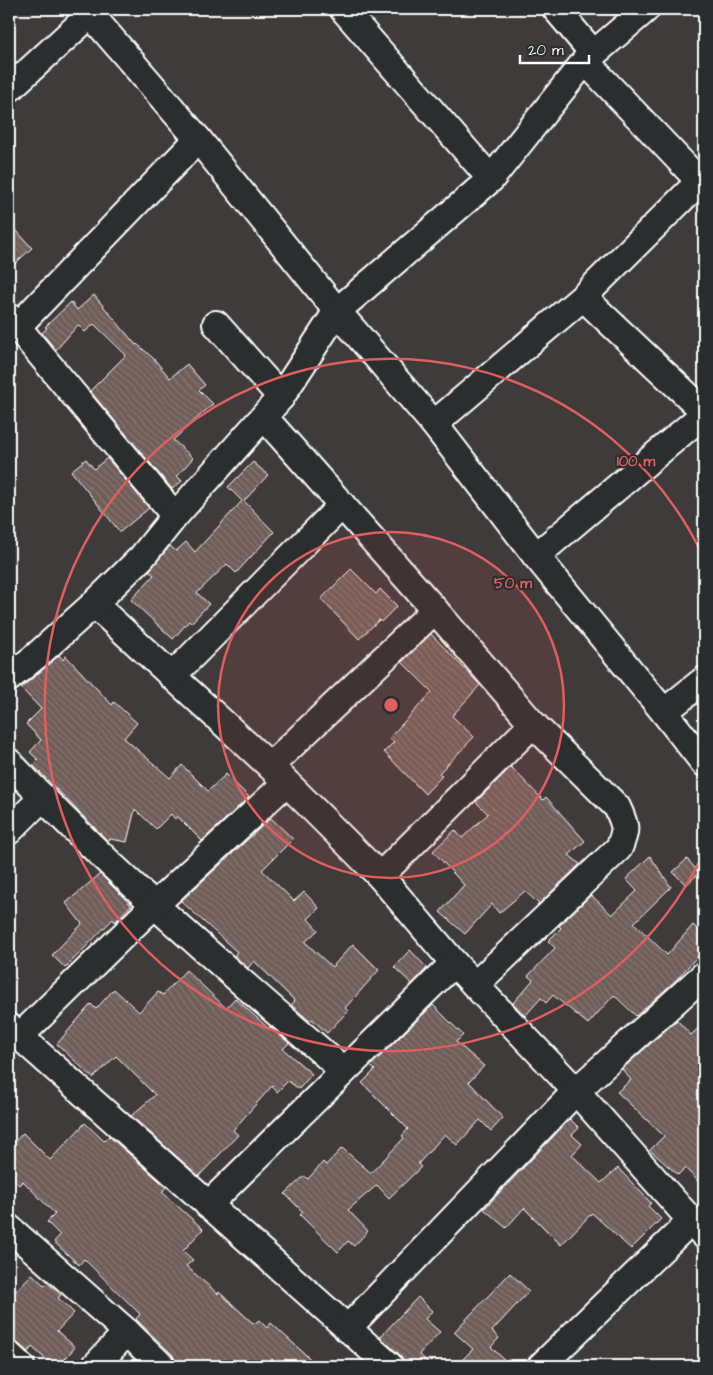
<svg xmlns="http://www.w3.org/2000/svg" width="713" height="1375" font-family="'Architects Daughter',sans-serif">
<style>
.building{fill:url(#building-back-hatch);stroke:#fff}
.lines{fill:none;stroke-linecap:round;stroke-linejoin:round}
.minor-casing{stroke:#fff;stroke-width:30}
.minor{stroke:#2a2d2e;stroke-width:26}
.ring{fill:none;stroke:#e05e5e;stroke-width:2.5}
.centre{fill:#e05e5e;stroke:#2a2d2e;stroke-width:2.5}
.ring-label{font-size:15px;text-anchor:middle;font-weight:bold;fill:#e05e5e;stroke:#2a2d2e;stroke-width:4;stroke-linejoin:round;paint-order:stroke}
</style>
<defs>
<pattern id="building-back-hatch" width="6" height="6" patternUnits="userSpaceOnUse" patternTransform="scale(1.25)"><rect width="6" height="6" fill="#6f5d58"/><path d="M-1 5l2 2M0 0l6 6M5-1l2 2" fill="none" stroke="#857571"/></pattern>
</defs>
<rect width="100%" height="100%" fill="#3f3b3b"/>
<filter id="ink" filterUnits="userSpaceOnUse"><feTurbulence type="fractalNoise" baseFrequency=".02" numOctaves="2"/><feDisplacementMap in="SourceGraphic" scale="10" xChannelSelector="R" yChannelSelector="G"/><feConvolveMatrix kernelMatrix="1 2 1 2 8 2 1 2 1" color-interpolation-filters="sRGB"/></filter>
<g filter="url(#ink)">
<g class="building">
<path d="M9,222l23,26 -23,21z"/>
<path d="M94,295l42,50 1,-1 16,14 17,20 17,-14 18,21 -6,5 14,14 -40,36 20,18 -16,18 5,5 -10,8 -82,-98 36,-36 -32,-31 -9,8 -7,-7 -22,25 -14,-17 5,-5 -2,-1 26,-25 6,8z"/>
<path d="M107,458l42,50 -29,24 -49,-61 15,-12 8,10z"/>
<path d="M253,462l15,13 -24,26 30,31 -38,41 -9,-9 -30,29 12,11 -18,19 -2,-2 -16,18 -42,-39 23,-25 -5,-4 21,-25 6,5 10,-9 9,10 47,-51 -14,-14z"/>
<path d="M351,569l25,25 4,-5 17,17 -16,16 -2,-2 -20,19 -38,-40z"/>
<path d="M431,634l49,51 -28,31 22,21 -35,36 3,3 -17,18 -41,-42 10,-10 -5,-4 43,-46 -30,-30z"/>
<path d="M59,655l4,5 3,-4 46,49 2,-3 23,21 -13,15 46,40 12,-13 26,26 18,-17 23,23 -47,44 -25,-25 -2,3 -4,-5 -15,15 -21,-20 -8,33 -17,-3 -2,2 -75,-76 5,-5 -8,-8 11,-12 -15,-16 15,-15 -20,-21z"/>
<path d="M511,767l32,33 3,-3 39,44 -16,14 11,9 -41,40 -14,-13 -26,22 -7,-9 -27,30 -25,-22 24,-27 -31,-34 22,-21 7,8 26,-24 -12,-12z"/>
<path d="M271,818l22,21 -31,31 32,31 10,-9 15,16 -11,11 10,11 -13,12 27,25 21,-23 26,26 -34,38 3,3 -21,22 -15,-14 -2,2 -19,-16 4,-4 -41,-40 -6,7 -14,-12 3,-4 -56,-51z"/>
<path d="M650,856l21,31 -37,36 33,32 26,-30 11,10v14l-27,30 -41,37 -22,-21 -26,29 -35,-29 -7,8 -5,-5 -16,18 -12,-13 20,-23 -5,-4 27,-28 -7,-7 13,-13 -2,-2 32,-31 21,20 25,-24 -11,-12z"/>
<path d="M687,859l12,14 -13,12 -13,-13z"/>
<path d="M100,874l31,31 -16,17 -2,-3 -48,49 -13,-13 30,-31 -16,-21z"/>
<path d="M410,950l17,18 -15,16 -18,-17z"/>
<path d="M186,970l40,38 9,-10 33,30 2,-1 19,16 -6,6 29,25 -13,15 -11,-8 -11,11 -5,-6 -39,44 5,5 -39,41 -68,-60 24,-21 -39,-39 -23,22 -36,-34 34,-40 5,5 18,-20 25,23 19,-20 5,3z"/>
<path d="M433,1005l30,30 -7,7 28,24 -15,16 34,36 -12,13 -11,-11 -23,25 -12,-11 -27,30 3,3 -32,31 -12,-13 -29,25 20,21 -14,15 -6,-5 -10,11 -38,-37 3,-3 -18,-18 19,-18 4,3 15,-17 3,3 16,-17 29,25 33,-35 -2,-2 6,-7 -46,-46 13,-13 -5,-4z"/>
<path d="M677,1020l14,15 13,-12v164l-19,-19 -7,7 -28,-25 14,-14 -47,-44 14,-12 -9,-11z"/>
<path d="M570,1119l9,9 -7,7 10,9 -10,11 29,28 17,-15 33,35 -3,3 13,13 -30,30 -39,-36 -31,32 -37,-37 -18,20 -22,-19z"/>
<path d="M85,1123l19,18 5,-5 57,51 -4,5 41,37 -20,22 10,9 -7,6 32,28 1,-2 35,32 5,-4 8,8 4,-5 47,43h-141l-4,-11 -37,-36 4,-5 -56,-55 -5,6 -25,-23 6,-7 -13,-13 8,-8 -32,-33 -4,4 -10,-10v-27l14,-15 27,27z"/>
<path d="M510,1273l19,18 -37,40 7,7 -8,9 20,19h-55l17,-17 -19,-17z"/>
<path d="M32,1274l13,12 3,-3 13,12 -3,3 16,15 -17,18 18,16 -16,19h-6l-21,-19 -4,5 -9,-8 -10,-4v-42z"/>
<path d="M418,1297l14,14 -7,8 15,13 -21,22 13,12h-27l-1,-5 -4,-6 -20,-18z"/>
</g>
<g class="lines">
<defs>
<g id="minor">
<path d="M86,9l112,130 139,172 97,113 102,132 128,156 40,51"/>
<path d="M343,9l148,170"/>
<path d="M556,9l37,44"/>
<path d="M585,61l119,125"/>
<path d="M9,89l82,-75"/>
<path d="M583,297l121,114"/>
<path d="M9,317l166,199"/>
<path d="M216,324l65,73"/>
<path d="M17,327l181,-188"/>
<path d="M264,417l171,193 98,114 84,83c9,19 10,22 2,41l-144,137"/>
<path d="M434,424l149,-127 117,-116"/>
<path d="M536,556l168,-142"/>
<path d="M94,604l176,162 110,110 74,87 122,128 128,144"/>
<path d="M172,676l170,-171"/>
<path d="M9,678l26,-21 59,-53 48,-47 33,-41 106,-119 56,-86 154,-132 94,-118 61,-52"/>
<path d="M664,712l40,-32"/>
<path d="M9,762c103,111 220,209 334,308"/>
<path d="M270,766l165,-156"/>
<path d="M9,831l33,-33"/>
<path d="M380,876l153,-152"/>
<path d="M9,1027l381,339"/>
<path d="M19,1037l124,-121 143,-133"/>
<path d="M208,1205l246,-242"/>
<path d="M9,1228l118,104 35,34"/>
<path d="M347,1329l229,-238 128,-116"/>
<path d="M9,1355l12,11"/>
<path d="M95,1366l32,-34"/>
<path d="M541,1366l151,-146"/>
</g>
</defs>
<use href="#minor" class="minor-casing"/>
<use href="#minor" class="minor"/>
</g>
</g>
<circle cx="391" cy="705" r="173" fill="#e05e5e" fill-opacity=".12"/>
<g class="ring">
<circle cx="391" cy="705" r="173"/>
<path d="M703 854A346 346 0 1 1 703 556"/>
</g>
<circle cx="391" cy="705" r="8" class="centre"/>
<g class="ring-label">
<text x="636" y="466">100 m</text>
<text x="513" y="588">50 m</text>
</g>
<rect width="713" height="1375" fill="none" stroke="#2a2d2e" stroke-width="30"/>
<rect x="15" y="15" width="683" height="1345" fill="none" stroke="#fff" stroke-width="2" filter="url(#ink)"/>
<path d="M520 55v8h69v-8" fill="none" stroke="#ffffff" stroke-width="2.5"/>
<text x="528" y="55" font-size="15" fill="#ffffff" stroke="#2a2d2e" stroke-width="4" paint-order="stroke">20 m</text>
</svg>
